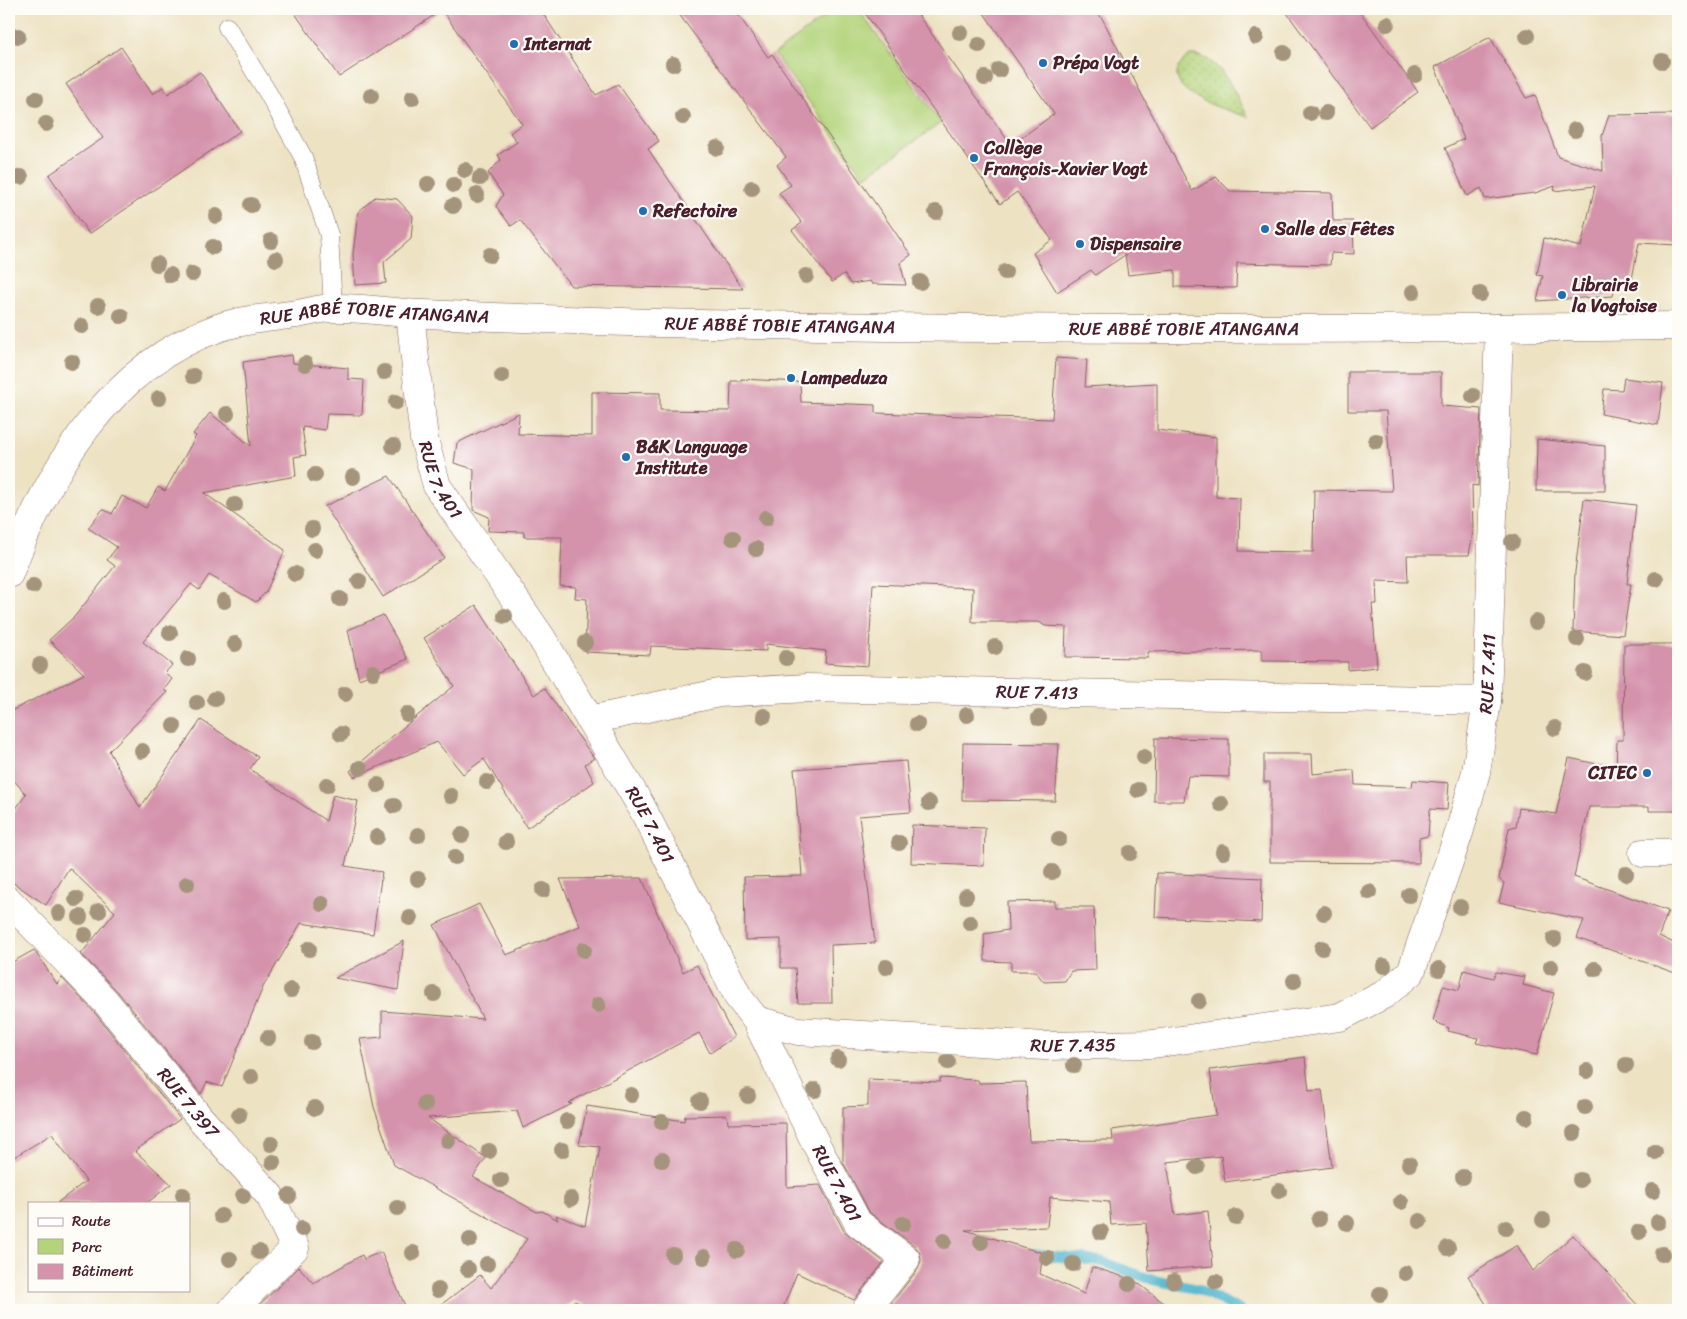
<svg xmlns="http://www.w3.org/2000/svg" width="1687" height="1319" font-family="Sriracha,sans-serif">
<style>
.grass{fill:url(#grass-dots);stroke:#7f7a53}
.green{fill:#b4d47b;stroke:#7f7a53}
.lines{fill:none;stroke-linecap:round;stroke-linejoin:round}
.stream{stroke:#4fb5ce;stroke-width:10}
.building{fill:#d492ab}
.lane-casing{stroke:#836360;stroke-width:19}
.street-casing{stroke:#836360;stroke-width:29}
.secondary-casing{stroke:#836360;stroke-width:29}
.lane{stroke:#fff;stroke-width:18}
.street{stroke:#fff;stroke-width:28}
.secondary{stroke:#fff;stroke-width:28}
.tree{fill:#a5947c}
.poi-dot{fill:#1f6fb2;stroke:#fdfcf7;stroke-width:2}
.labels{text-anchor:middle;stroke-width:4.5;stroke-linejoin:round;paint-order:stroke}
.poi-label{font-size:18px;font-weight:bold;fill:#4a1f2b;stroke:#fdfcf7;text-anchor:start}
.street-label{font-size:18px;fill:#4a1f2b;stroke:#fdfcf7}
</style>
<defs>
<pattern id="grass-dots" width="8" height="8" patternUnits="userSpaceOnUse" patternTransform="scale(1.25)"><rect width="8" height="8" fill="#b4d47b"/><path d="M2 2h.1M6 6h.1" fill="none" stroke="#9cb66a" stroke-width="1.8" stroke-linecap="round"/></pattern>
</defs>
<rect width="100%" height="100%" fill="#fdfcf7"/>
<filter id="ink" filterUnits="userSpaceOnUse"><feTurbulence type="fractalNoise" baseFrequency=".02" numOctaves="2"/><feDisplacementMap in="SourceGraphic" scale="10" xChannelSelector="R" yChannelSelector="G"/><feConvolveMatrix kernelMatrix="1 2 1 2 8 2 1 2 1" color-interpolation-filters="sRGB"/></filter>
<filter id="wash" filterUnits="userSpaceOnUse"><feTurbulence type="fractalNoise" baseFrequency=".0096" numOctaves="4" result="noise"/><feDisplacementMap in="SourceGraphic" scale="20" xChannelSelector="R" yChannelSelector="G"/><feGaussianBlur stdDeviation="1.12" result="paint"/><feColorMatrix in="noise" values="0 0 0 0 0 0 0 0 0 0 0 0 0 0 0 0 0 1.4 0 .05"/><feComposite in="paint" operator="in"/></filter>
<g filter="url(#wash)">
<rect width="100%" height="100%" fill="#ede2c2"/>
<path class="grass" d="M1190,55c29,-2 46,40 58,62 -22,-7 -102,-28 -58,-62z"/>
<path class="green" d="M835,9h23l83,114 -77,54 -90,-123z"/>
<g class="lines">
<path class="stream" d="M1029,1254l71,7 53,19 45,9 42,21"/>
</g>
<g id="blocks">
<g class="building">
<path d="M292,9h248l56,86 22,-11 22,31 19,26 -11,8 95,140 -172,-3 -51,-66 -9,6 -15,-20 7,-11 -15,-22 13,-13 -3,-5 19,-13 -7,-9 12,-9 -80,-114 -103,67z"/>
<path d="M675,9h59l34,48 4,-3 139,201 -11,8 6,22 -34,-1 -2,-3 -19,3 -7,-10 -12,8 -40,-52 10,-7 -23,-30 12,-8 -14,-20 9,-8z"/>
<path d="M862,9h52l97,136 43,-31 -73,-105h114l8,11 89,171 24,-14 14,14 102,2 1,28h20l1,33 -23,-1 -1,12 -93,-2 -1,25 -61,-1v-17l-47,5 -3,-20 -30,20 -4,-5 -34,22 -24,-39 19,-13 -35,-48 -17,12z"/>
<path d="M1284,9h74l60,83 -48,35z"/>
<path d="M1490,37l36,61 9,-3 23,62 45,14 -1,-35 7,-21 69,-1v131l-39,-2 -8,41 -15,-4 -3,16 -76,5 6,-25 -6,-1 7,-37 37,9 14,-61 -41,5 1,-5 -20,7 -50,6 -4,-11 -14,8 -22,-48 19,-9 -29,-72z"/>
<path d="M121,47l32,47 10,-7 5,7 32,-22 40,59 -151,103 -40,-59 54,-37 -37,-54z"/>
<path d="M375,197l22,2 16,17 -2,23 -27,23 2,21 -31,2 -2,-31 5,-42z"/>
<path d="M292,355l1,8 55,5v11l16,1 -2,35 -35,-1 -2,16 -23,-3 4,28 -12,2 2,19 -92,17 81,57 -19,42 -10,10 -47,-27 -10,15 -8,-6 -48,58 29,23 -7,8 7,6 -8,11 3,2 -58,59 31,57 61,-88 57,37 -8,12 76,52 7,-26 25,6 -13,65 37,6 -9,62 -72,-11 -38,64 -41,100 -15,-5 -6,12 -83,-102 -37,-38 34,-42 -46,-44 -23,37 -37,-25v-61l17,-25 -17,-19v-63l75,-38 -35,-34 26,-24 40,-50 -8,-6 10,-13 -29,-19 15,-19 9,5 10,-18 24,12 12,-21 7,4 31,-55 -3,-2 17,-21 41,33 -8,-84z"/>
<path d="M1056,358l31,2 -2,27 72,-4v47l59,7v60l24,1 -1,53 74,1 1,-62 78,1 -6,-80h-38v-39h93v34l40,3 -3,77 -6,-1 1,47 -4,23h-62l1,27 -32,-1 1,23h-5l5,63 -29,3v-8l-86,-1v-11l-114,2v6l-83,-1 1,-30 -21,-1 -6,-4h-67l1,-34 -100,-4 -5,82 -43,-3 1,-12 -60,-7v7l-115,-5 -1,9 -65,-3 2,-53 -12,-1 1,-11 -16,-1 2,-49h-38v-5l-36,-1 1,-14 -16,-7 1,-41 -20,-6 3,-20 62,-30 -1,21 74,2v-44l68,1v17l70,1 1,-30h10v-2l59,3 1,20 74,3v8l177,6z"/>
<path d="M1624,378l39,5 -5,42 -57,-11 3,-25 18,1z"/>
<path d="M1537,439l68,7v45h-69z"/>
<path d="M389,476l55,82 -61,39 -58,-91z"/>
<path d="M1584,499l52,6 -9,79h4l-8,51 -50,-4 2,-59z"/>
<path d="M476,605l58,90 10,-7 50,70 -9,6 9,18 -67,46 -43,-69 -21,15 -26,-32 -83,35 -4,-6 104,-85 -30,-48z"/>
<path d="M383,615l25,44 -49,20 -11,-49z"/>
<path d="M1624,644h54v167h-29v-4h-60l-15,70 94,34 -9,25 19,9v29l-101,-36 7,-18 -85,-18 5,-19 -5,-4 10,-51 7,-2 3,-18 37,6 13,-56 47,10 1,-28h6z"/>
<path d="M1155,738l74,1v38l-41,-1 -4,25h-30z"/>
<path d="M963,743l96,1 -4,57 -93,-1z"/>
<path d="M1264,754h48l1,20 41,-4 1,15 57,2 1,-7 36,3 -2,27 -17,-1 -2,27 -9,2v25l-149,-1v-80h-6z"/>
<path d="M906,761l5,51 -52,4 16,127 -44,2 1,58h-34l-3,-35h-14v-29l-36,1 -1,-63 58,-1 -8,-107z"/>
<path d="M912,825l73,3 -1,38 -73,-3z"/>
<path d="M1157,873l105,5 -1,44 -106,-5z"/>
<path d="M642,878l41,94 14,-7 37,72 -24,16 -11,-20 -131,70 4,1 -49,24 -6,-17 -89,7 58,40 -13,19 64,35 5,-1 16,9 -2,-5 29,11 15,-79 -21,-2 8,-39 97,15 1,-5 42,-1 1,9 58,-1 1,64 33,-2 24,46 40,31 -30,38 -57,-27 -15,37h-181l-27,-9 -16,9h-124l46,-35 11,13 36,-49 -133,-74 -20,-58 -14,-68 22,-2v-26l101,8 -49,-94 45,-21 27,51 74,-29 -20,-47z"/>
<path d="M1055,901v6h39l2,63 -25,1 -6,10 -21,1 -9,-11h-24v-9l-26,-1 -1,-27 24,-4 -1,-28z"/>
<path d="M404,941l-6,49 -63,-12z"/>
<path d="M34,950l23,34 5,-6 32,34 86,107 -45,32 36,33 -24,19h-90l29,-22 -34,-47 -43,26v-196z"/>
<path d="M1464,970l29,8 3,-6 29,5 -2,8 31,8 -17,62 -61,-12 2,-5 -30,-7 1,-3 -16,-7 10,-35 16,4z"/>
<path d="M1305,1057l4,34 13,-1 10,77 -107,15 -4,-26 -54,6 8,53 33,-4 5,55 -64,5 -3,-48 -35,2 -2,-23 -59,-5 -3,30 -82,3 78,23 -3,21 44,20 8,-27 42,13 39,30h-287l32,-41 3,-8 -1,-8 -5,-7 -45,-33 -27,-51v-55l25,-1v-27l72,3v-4l38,2 1,3 47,-1 3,59 84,-1 -1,-10 104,-15 -6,-45z"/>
<path d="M1573,1235l69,75h-152l-22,-34 49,-31 16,26z"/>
<path d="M381,1252l26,58h-153l45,-43 14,16 49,-28 2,4z"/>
</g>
</g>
</g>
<g filter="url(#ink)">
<use href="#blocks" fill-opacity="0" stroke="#836360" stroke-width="1"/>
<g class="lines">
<defs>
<path id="lane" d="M227,27l41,66 35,64 26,78 4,73"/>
<g id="street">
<path id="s1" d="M410,314l14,125 13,47 104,151 100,169 98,192 17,22 61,126 41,77 48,36 -40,51"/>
<path id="s2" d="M590,720l129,-27 88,-5 680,13"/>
<path d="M1643,853h35"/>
<path id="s3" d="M9,901l97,101 94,116 70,78 25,52 -63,62"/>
<path id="s4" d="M756,1020l42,11 247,15 108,-2 187,-27 45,-23 26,-22 48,-139 17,-61 11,-71 12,-373"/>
</g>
<g id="secondary">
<path id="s5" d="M9,574c39,-102 99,-208 209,-246 25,-9 53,-10 79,-14 12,-2 24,-6 36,-6 30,-1 61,5 90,6 78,3 157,7 235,9 340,8 680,7 1020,3"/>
</g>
</defs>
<use href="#lane" class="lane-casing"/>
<use href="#street" class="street-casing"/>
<use href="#secondary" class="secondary-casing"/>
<use href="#lane" class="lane"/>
<use href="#street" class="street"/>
<use href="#secondary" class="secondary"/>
</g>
<g class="tree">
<circle cx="1387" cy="24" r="8"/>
<circle cx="960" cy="33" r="8"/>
<circle cx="18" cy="36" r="8"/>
<circle cx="1527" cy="36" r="8"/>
<circle cx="1256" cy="37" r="8"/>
<circle cx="979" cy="45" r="8"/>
<circle cx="1284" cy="53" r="8"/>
<circle cx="1662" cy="61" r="8"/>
<circle cx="673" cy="64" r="8"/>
<circle cx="999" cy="70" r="8"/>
<circle cx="1415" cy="75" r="8"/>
<circle cx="985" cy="78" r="8"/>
<circle cx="371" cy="96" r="8"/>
<circle cx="412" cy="98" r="8"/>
<circle cx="36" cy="99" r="8"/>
<circle cx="1310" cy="113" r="8"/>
<circle cx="1326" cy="113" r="8"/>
<circle cx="683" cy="117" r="8"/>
<circle cx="46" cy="124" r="8"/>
<circle cx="1575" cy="130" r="8"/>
<circle cx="717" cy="148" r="8"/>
<circle cx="465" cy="170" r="8"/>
<circle cx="21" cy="177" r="8"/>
<circle cx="480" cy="178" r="8"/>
<circle cx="428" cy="184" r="8"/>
<circle cx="454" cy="185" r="8"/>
<circle cx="752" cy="188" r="8"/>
<circle cx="477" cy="195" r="8"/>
<circle cx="251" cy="205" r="8"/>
<circle cx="453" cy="206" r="8"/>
<circle cx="936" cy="212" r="8"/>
<circle cx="216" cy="216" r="8"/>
<circle cx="271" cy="241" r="8"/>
<circle cx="213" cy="247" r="8"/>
<circle cx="490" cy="255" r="8"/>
<circle cx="276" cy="259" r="8"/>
<circle cx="157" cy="264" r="8"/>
<circle cx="1005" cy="272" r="8"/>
<circle cx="192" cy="274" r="8"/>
<circle cx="170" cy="275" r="8"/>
<circle cx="806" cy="276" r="8"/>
<circle cx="920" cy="282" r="8"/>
<circle cx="1413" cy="292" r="8"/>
<circle cx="1480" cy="294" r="8"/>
<circle cx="98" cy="306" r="8"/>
<circle cx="121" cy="316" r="8"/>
<circle cx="82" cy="326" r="8"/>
<circle cx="72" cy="362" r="8"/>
<circle cx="305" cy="364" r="8"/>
<circle cx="384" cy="372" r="8"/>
<circle cx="193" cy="376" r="8"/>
<circle cx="502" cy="376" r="8"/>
<circle cx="1473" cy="396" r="8"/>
<circle cx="159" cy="398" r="8"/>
<circle cx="396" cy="402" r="8"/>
<circle cx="227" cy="414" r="8"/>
<circle cx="1376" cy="441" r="8"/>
<circle cx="393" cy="446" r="8"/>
<circle cx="315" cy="475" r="8"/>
<circle cx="353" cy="477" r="8"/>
<circle cx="235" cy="505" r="8"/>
<circle cx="766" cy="518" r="8"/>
<circle cx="312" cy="529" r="8"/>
<circle cx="733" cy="538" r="8"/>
<circle cx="1512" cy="542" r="8"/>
<circle cx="756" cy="549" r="8"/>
<circle cx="315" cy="550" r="8"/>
<circle cx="295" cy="574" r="8"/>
<circle cx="1656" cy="579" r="8"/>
<circle cx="359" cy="581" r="8"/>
<circle cx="33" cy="586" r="8"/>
<circle cx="340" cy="599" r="8"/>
<circle cx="224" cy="601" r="8"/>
<circle cx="505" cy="616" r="8"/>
<circle cx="1536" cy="622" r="8"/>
<circle cx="170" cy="633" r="8"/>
<circle cx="1577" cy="639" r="8"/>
<circle cx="585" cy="643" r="8"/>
<circle cx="235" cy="644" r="8"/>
<circle cx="995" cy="647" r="8"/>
<circle cx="786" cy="658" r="8"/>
<circle cx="188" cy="659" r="8"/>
<circle cx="40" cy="665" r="8"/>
<circle cx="373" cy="672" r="8"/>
<circle cx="1585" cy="673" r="8"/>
<circle cx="345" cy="694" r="8"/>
<circle cx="215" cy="699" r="8"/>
<circle cx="197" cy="703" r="8"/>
<circle cx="407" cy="714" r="8"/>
<circle cx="967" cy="715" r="8"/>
<circle cx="764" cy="716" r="8"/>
<circle cx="1039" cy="718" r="8"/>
<circle cx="917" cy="724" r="8"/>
<circle cx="174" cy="726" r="8"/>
<circle cx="1555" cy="728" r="8"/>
<circle cx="341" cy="734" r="8"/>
<circle cx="142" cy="751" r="8"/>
<circle cx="1144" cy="757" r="8"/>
<circle cx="360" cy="768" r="8"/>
<circle cx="487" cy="782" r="8"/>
<circle cx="327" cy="785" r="8"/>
<circle cx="378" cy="785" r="8"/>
<circle cx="1138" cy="790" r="8"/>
<circle cx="451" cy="796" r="8"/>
<circle cx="929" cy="803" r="8"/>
<circle cx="1221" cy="804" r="8"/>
<circle cx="394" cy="806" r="8"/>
<circle cx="418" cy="835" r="8"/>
<circle cx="462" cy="835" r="8"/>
<circle cx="377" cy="837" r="8"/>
<circle cx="1059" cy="839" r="8"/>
<circle cx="506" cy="842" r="8"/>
<circle cx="899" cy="843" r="8"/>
<circle cx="1223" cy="852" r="8"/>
<circle cx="1130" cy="853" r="8"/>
<circle cx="455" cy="857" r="8"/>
<circle cx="1052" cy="872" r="8"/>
<circle cx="1626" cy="874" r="8"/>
<circle cx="418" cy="879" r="8"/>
<circle cx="187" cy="884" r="8"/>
<circle cx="543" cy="890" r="8"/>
<circle cx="1369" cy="892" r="8"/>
<circle cx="1409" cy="895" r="8"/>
<circle cx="966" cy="896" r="8"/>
<circle cx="76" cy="899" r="8"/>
<circle cx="322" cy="904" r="8"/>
<circle cx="1460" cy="907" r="8"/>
<circle cx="99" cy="911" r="8"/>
<circle cx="59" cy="913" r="8"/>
<circle cx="1324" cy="913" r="8"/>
<circle cx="80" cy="917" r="8"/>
<circle cx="410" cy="918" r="8"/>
<circle cx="970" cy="923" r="8"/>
<circle cx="85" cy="935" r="8"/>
<circle cx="1554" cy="939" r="8"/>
<circle cx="1322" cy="948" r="8"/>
<circle cx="309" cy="949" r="8"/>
<circle cx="584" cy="950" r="8"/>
<circle cx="1384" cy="966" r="8"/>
<circle cx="886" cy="967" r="8"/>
<circle cx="1551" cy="967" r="8"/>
<circle cx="1439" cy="969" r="8"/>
<circle cx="1595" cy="969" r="8"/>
<circle cx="1294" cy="981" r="8"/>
<circle cx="291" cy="990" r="8"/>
<circle cx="434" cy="994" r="8"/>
<circle cx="1199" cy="1001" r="8"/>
<circle cx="598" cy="1005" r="8"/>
<circle cx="268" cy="1038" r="8"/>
<circle cx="312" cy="1042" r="8"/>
<circle cx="838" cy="1059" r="8"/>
<circle cx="948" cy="1062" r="8"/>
<circle cx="1074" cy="1065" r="8"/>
<circle cx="1626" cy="1065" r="8"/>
<circle cx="1587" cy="1071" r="8"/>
<circle cx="251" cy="1077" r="8"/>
<circle cx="815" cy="1090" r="8"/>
<circle cx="631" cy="1095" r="8"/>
<circle cx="748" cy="1096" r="8"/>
<circle cx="700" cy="1101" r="8"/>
<circle cx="425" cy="1104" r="8"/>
<circle cx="1585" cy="1107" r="8"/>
<circle cx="315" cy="1108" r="8"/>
<circle cx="239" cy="1115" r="8"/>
<circle cx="1526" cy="1117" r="8"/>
<circle cx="567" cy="1121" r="8"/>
<circle cx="662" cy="1122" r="8"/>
<circle cx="1574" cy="1133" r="8"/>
<circle cx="448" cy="1141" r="8"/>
<circle cx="271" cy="1144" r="8"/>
<circle cx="562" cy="1150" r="8"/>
<circle cx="489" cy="1151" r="8"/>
<circle cx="1655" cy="1152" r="8"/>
<circle cx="662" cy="1160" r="8"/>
<circle cx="273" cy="1162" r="8"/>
<circle cx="1409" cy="1164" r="8"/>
<circle cx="1197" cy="1167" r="8"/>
<circle cx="1463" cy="1177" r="8"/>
<circle cx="501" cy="1180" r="8"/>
<circle cx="1580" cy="1180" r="8"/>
<circle cx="1279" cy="1191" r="8"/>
<circle cx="1653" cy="1191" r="8"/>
<circle cx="183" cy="1195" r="8"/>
<circle cx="243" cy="1196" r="8"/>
<circle cx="289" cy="1196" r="8"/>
<circle cx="571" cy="1199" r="8"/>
<circle cx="1401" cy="1202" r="8"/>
<circle cx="397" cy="1208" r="8"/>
<circle cx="221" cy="1216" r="8"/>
<circle cx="1236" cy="1217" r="8"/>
<circle cx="1319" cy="1219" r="8"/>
<circle cx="1543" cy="1220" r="8"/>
<circle cx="1420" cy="1221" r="8"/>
<circle cx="1658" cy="1222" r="8"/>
<circle cx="1347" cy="1223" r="8"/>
<circle cx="903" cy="1224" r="8"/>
<circle cx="1506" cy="1228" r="8"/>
<circle cx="302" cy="1229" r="8"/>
<circle cx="1101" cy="1232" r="8"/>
<circle cx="1639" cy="1232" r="8"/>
<circle cx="470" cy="1240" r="8"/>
<circle cx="944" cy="1241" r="8"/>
<circle cx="981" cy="1242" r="8"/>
<circle cx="1448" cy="1248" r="8"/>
<circle cx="737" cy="1250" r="8"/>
<circle cx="259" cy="1252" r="8"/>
<circle cx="413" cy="1253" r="8"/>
<circle cx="1662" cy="1254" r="8"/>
<circle cx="673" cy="1255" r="8"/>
<circle cx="704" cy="1257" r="8"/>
<circle cx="1047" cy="1258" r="8"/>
<circle cx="230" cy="1259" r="8"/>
<circle cx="487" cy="1264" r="8"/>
<circle cx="1073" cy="1264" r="8"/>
<circle cx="468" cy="1269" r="8"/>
<circle cx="1405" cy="1273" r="8"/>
<circle cx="1174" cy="1281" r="8"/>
<circle cx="1216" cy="1282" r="8"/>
<circle cx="1129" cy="1284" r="8"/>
<circle cx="438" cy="1290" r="8"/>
<circle cx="1380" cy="1294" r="8"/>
</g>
</g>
<g class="poi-dot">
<circle cx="514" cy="44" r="5"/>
<circle cx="1043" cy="63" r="5"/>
<circle cx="974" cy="158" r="5"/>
<circle cx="643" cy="211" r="5"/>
<circle cx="1265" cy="229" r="5"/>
<circle cx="1080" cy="244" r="5"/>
<circle cx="1562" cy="295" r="5"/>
<circle cx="791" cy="378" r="5"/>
<circle cx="626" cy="457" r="5"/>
<circle cx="1647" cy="773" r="5"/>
</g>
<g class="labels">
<g class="poi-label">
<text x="524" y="50">Internat</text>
<text x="1053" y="69">Prépa Vogt</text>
<text x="984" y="154">Collège<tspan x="984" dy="21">François-Xavier Vogt</tspan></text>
<text x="653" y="217">Refectoire</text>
<text x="1275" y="235">Salle des Fêtes</text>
<text x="1090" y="250">Dispensaire</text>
<text x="1572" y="291">Librairie<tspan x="1572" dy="21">la Vogtoise</tspan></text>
<text x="801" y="384">Lampeduza</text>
<text x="636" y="453">B&amp;K Language<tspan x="636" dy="21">Institute</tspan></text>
<text x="1637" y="779" text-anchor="end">CITEC</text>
</g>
<g class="street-label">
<text dy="6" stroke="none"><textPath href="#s5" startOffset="492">RUE ABBÉ TOBIE ATANGANA</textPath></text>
<text dy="6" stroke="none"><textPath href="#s5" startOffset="898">RUE ABBÉ TOBIE ATANGANA</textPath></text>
<text dy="6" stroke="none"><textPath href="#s5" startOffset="1302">RUE ABBÉ TOBIE ATANGANA</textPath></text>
<text dy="6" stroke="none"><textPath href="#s1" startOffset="170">RUE 7.401</textPath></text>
<text dy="6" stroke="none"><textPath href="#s4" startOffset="982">RUE 7.411</textPath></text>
<text dy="6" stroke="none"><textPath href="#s2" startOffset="450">RUE 7.413</textPath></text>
<text dy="6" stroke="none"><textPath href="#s1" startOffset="575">RUE 7.401</textPath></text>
<text dy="6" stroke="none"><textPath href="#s4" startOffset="319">RUE 7.435</textPath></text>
<text dy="6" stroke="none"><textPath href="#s3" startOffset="270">RUE 7.397</textPath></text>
<text dy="6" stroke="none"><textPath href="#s1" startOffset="980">RUE 7.401</textPath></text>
</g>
</g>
<rect width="1687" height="1319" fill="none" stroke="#fdfcf7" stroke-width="30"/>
<rect x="28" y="1202" width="162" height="90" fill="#fdfcf7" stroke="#b5a4a5"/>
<rect x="38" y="1218" width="25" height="8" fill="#ffffff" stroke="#b5a4a5"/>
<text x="72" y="1226" font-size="15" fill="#4a1f2b">Route</text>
<rect x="38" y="1239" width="25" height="15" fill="#b4d47b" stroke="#b5a4a5"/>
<text x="72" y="1252" font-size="15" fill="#4a1f2b">Parc</text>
<rect x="38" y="1264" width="25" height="15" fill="#d492ab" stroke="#b5a4a5"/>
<text x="72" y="1276" font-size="15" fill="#4a1f2b">Bâtiment</text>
</svg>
